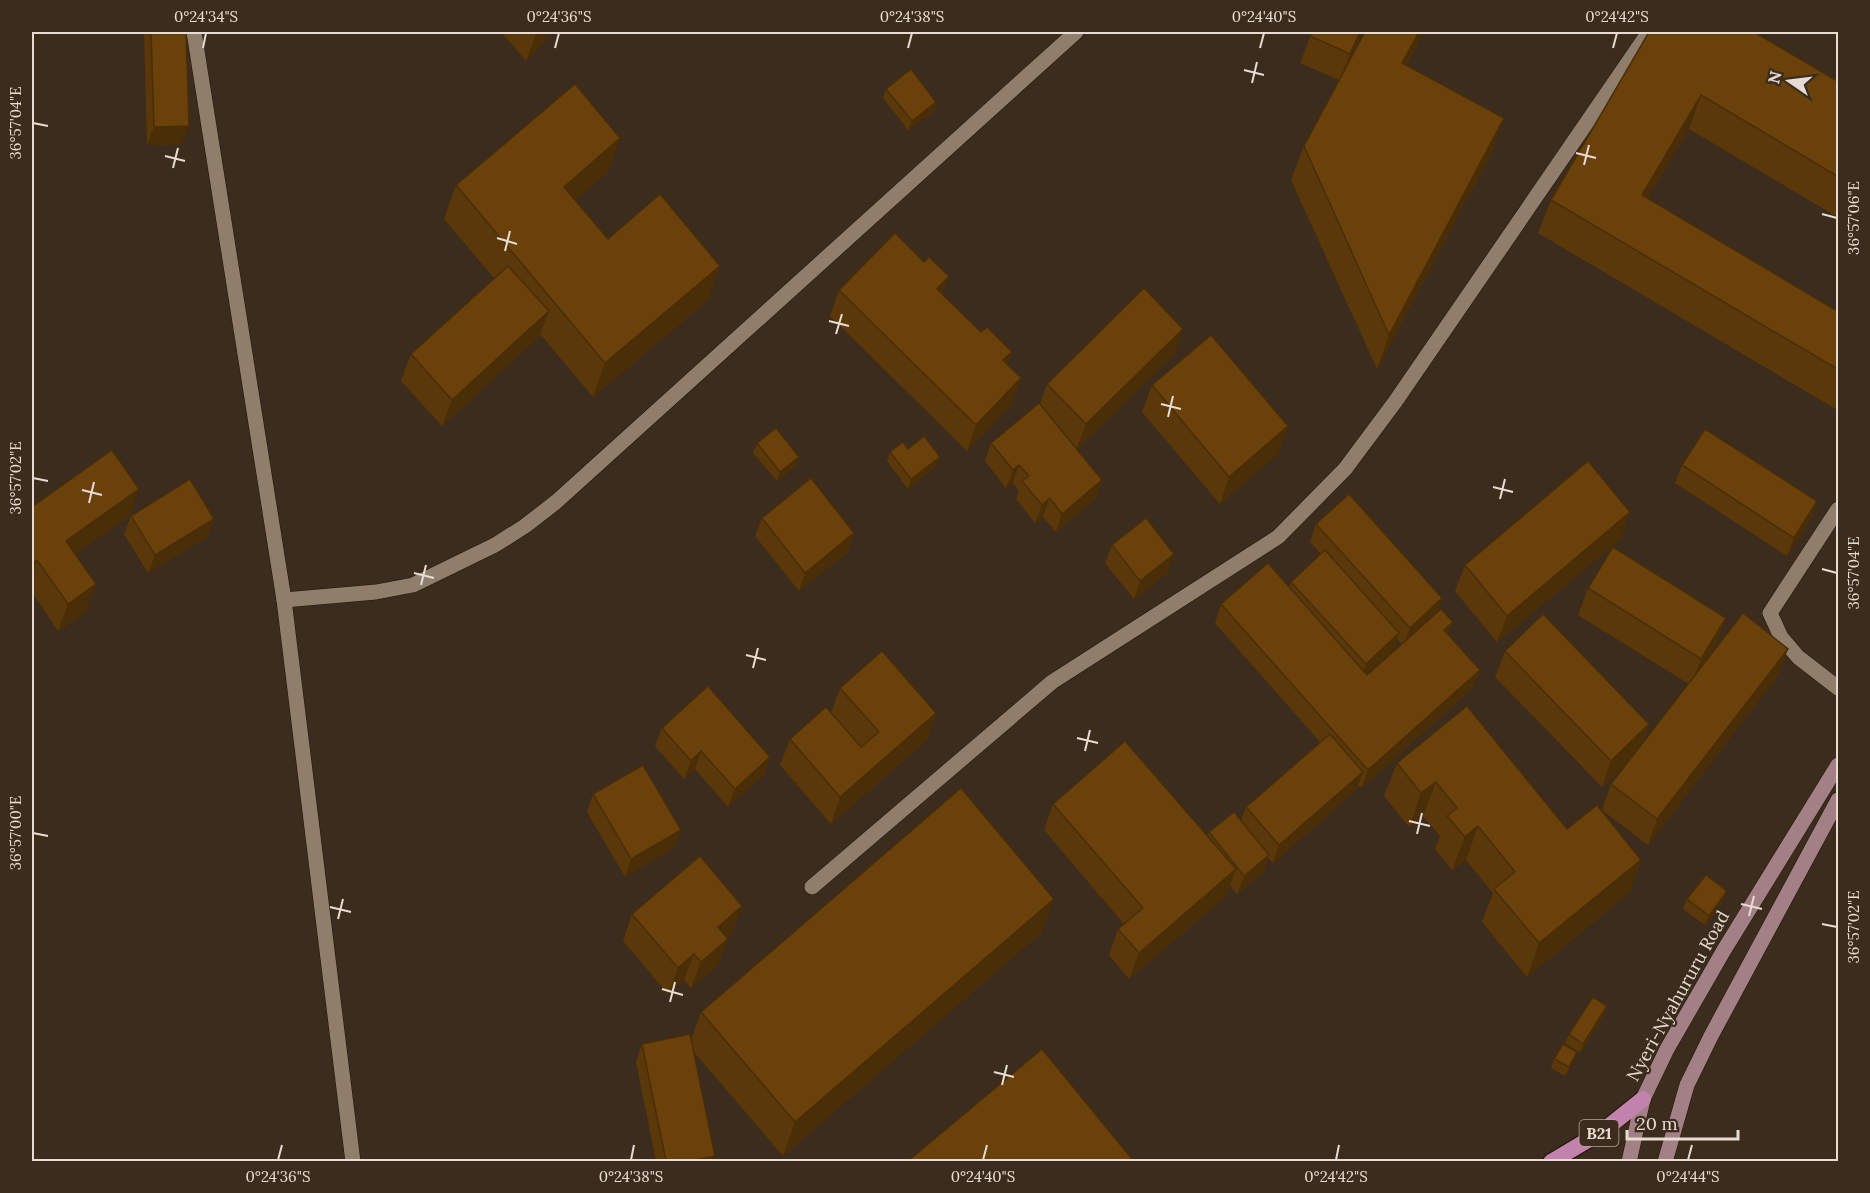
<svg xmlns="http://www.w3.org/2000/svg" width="1870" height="1193" font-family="Lora,serif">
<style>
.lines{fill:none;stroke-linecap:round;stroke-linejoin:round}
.service-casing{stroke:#221406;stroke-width:16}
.minor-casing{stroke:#221406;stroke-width:16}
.secondary-casing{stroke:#221406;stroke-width:16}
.trunk-casing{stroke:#221406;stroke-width:18}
.service{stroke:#907e6c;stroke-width:15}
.minor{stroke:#907e6c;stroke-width:15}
.secondary{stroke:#a38085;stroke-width:15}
.trunk{stroke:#c282ae;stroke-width:16}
.wall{fill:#5b3809;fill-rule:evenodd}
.shaded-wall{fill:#4a2e08}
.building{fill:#6a410b;stroke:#4a2e08;stroke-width:1.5}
.ticks{fill:none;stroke:#e6dcd3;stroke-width:2}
.labels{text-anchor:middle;stroke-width:4.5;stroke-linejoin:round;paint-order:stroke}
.shield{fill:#3b2c1d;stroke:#b3a79c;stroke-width:1.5}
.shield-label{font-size:16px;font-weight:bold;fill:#e6dcd3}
.street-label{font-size:18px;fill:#e6dcd3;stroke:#3b2c1d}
.neatline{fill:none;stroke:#e6dcd3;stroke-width:2}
.ticks-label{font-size:15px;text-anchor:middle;fill:#e6dcd3}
</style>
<rect width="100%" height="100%" fill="#3b2c1d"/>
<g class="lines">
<defs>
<path id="service" d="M1838,509l-68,104 11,24 17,20 40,31"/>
<g id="minor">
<path d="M194,32l90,568 69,562"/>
<path d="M284,600l92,-8 37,-7 82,-40 30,-19 31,-24 520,-470"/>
<path d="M812,887l240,-205 226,-145 67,-68 50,-67 254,-370"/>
</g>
<g id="secondary">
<path d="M1629,1162l14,-63 24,-50 57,-99 114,-185"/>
<path d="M1665,1162l22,-77 24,-49 127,-236"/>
</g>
<path id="trunk" d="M1551,1162l52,-31 40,-32"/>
</defs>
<use href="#service" class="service-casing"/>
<use href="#minor" class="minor-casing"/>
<use href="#secondary" class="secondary-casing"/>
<use href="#trunk" class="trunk-casing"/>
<use href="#service" class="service"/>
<use href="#minor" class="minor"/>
<use href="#secondary" class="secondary"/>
<use href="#trunk" class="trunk"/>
</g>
<g class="wall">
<path d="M144,32h42l-4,112 -35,1z"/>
<path d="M501,32h52l-27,29z"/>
<path d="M1312,32h50l-13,29 16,-29h59l-18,34 86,86 -115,217 -86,-189 13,-34 35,-66 -39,-17z"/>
<path d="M1649,32l190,50v136l-150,-89 -42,69 192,114v99l-301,-178 13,-33z"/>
<path d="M886,89l50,13 -3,10 -25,18 -25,-32z"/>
<path d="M620,138l-12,34 -33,28 33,39 100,61 -115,97 -53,-63 -1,3 -97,89 -41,-45 10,-27 83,-76 -50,-59 12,-34z"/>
<path d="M924,262l25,14 -7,18 39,38 31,20 -5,12 14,14 -10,27 -44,46 -137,-135 9,-26z"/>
<path d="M1183,329l-9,26 -97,94 25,31 -6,18 -40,34 -13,-15 -8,6 -19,-24 3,-8 -6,-8 -7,5 -21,-27 6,-18 49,-39 7,-20z"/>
<path d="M1152,385l127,68 -59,51 -78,-92z"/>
<path d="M757,443l42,14 -3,9 -19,15 -24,-28z"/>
<path d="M890,452l46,14 -28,23 -21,-28z"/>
<path d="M1682,465l135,36 -6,18 -24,37 -112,-73z"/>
<path d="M32,507l98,8 -55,39 11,57 -28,20 -26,-39z"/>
<path d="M131,516l83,3 -7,18 -59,36 -24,-39z"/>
<path d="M762,518l92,15 -6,19 -49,39 -44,-55z"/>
<path d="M1316,524l126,74 -5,14 36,76 -112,100 -3,-3 -2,5 -83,73 -5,-5 -5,15 -26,21 -7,-9 -4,11 -97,83 -20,-24 9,-26 6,-5 -80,-94 9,-26 154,33 2,-5 32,-11 5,-14 74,-65 -105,-119 6,-19 68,-17 2,-5 30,-28 -11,-12zM1397,639l5,5 -35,31 26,-23z"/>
<path d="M1621,539l-124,103 -42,-51 10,-26z"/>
<path d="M1112,545l56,27 -34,27 -29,-36z"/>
<path d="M1588,588l128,56 -10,17 82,-12 -10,26 -130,170 -46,-35 9,-26 19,-25 -28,28 -107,-110 10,-26 144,73 -7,21 47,-61 -111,-69z"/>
<path d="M840,688l96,25 -9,27 -96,84 -51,-59 10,-26 41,-26z"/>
<path d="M662,728l108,29 -6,18 -36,32 -33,-38 -11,10 -29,-33z"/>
<path d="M1397,763l170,66 74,31 -12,33 -102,84 -45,-55 11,-29 -27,-33 -14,10 -17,-21 5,-13 -17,-20 -14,11 -25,-31z"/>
<path d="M593,794l81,54 -49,29 -38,-65z"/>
<path d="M1687,899l37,1 -19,25 -22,-16z"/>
<path d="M632,914l101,18 -6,6 -9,27 -27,23 -7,-8 -16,14 -45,-53z"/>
<path d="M1042,932l-259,224 -90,-105 22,105 -2,5h-57l-20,-99 6,-18 49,-4 10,-28z"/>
<path d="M1607,1006l-3,9 -24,38 -15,-10 4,-9z"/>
<path d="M1554,1059l20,2 -9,15 -14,-8z"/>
</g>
<g class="shaded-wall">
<path d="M537,32h16l-27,29z"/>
<path d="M1360,32h2l-22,48 10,-26z"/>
<path d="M1419,32h5l-35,65 13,-34z"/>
<path d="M1701,95l-12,34 -59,99 12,-33z"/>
<path d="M936,102l-3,10 -25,18 4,-9z"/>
<path d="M1504,118l-12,34 -115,217 12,-34z"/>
<path d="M189,126l-7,18 -35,1 7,-18z"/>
<path d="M620,138l-12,34 -56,48 12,-33z"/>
<path d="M720,266l-12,34 -115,97 12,-34z"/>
<path d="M949,276l-10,27 -2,-14z"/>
<path d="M549,311l-10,26 -97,89 10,-26z"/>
<path d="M1183,329l-9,26 -98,95 10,-26z"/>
<path d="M1012,352l-10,26 1,-18z"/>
<path d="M1021,378l-10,27 -44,46 9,-26z"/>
<path d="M1288,426l-9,27 -59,51 9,-27z"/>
<path d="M799,457l-3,9 -19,15 3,-9z"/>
<path d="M940,457l-4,9 -28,23 3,-10z"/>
<path d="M1019,465l-6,18 -7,5 7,-18z"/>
<path d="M1102,480l-6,18 -40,34 6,-18z"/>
<path d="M139,489l-9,26 -74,53 10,-27z"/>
<path d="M1050,498l-7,19 -8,6 7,-18z"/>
<path d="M1817,501l-6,18 -24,37 7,-18z"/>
<path d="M1630,512l-9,27 -124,103 10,-26z"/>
<path d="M214,519l-7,18 -59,36 7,-18z"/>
<path d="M854,533l-6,19 -49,39 6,-18z"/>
<path d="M1174,554l-6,18 -34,27 6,-18z"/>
<path d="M37,560l-5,16v-12z"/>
<path d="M96,584l-10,27 -28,20 10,-27z"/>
<path d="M1442,598l-6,18 -33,30 7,-18z"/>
<path d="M1726,618l-10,26 -25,41 10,-26z"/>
<path d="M1453,622l-7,18 -2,-10z"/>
<path d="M1399,633l-6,19 -34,30 7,-18z"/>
<path d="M1788,649l-10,26 -130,170 9,-26z"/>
<path d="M1480,670l-7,18 -112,100 7,-18z"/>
<path d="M936,713l-9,27 -96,84 9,-27z"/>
<path d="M1649,724l-9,26 -38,37 9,-26z"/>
<path d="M701,751l-6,18 -11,10 7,-18z"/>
<path d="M770,757l-6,18 -36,32 7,-18z"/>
<path d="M1363,772l-7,18 -83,73 6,-18z"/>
<path d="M1436,782l-13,34 -14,11 12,-34z"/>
<path d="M1478,826l-12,34 -14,10 13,-33z"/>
<path d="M681,830l-7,18 -49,29 6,-18z"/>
<path d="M1269,855l-6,18 -26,21 7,-18z"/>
<path d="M1641,860l-12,33 -102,84 12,-34z"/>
<path d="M1236,869l-10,27 -97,83 10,-26z"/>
<path d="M1727,891l-3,9 -19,25 4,-9z"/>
<path d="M1054,899l-12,33 -259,224 12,-34z"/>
<path d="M742,906l-9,26 -25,22 10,-27z"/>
<path d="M728,939l-10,26 -27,23 10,-26z"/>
<path d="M694,954l-10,26 -16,14 10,-26z"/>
<path d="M1607,1006l-3,9 -24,38 3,-9z"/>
<path d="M1577,1052l-3,9 -9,15 4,-9z"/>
<path d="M715,1156l-2,5h-23z"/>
</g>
<g class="building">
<path d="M151,32h35l3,94 -35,1z"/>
<path d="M1312,32h48l-10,22 -40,-18z"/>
<path d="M1365,32h54l-17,31 102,55 -115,217 -85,-189z"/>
<path d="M1649,32h105l85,50v95l-138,-82 -59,100 197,117v58l-288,-170z"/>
<path d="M911,69l25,33 -24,19 -26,-32z"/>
<path d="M575,84l45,54 -56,49 44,52 52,-45 60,72 -115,97 -149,-178z"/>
<path d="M895,233l29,29 5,-5 20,19 -12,13 44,43 6,-5 25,25 -9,8 18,18 -45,47 -137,-135z"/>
<path d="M508,266l41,45 -97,89 -41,-46z"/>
<path d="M1144,288l39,41 -97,95 -39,-40z"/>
<path d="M1211,335l77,91 -59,51 -77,-92z"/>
<path d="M1039,403l63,77 -40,34 -12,-16 -8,7 -20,-24 7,-5 -10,-11 -6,5 -22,-27z"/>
<path d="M776,428l23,29 -19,15 -23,-29z"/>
<path d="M1705,429l112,72 -23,37 -112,-73z"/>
<path d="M924,436l16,21 -29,22 -21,-27 13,-10 5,7z"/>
<path d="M112,450l27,39 -73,52 30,43 -28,20 -31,-44 -5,4v-57z"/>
<path d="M1588,461l42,51 -123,104 -42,-51z"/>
<path d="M811,478l43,55 -49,40 -43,-55z"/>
<path d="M190,479l24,40 -59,36 -24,-39z"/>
<path d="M1349,494l93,104 -32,30 -94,-104z"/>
<path d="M1146,518l28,36 -34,27 -28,-36z"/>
<path d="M1613,547l113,71 -25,41 -113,-71z"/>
<path d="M1325,550l74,83 -33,31 -75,-82z"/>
<path d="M1268,563l99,112 74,-66 12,13 -9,8 36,40 -112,100 -147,-166z"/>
<path d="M1743,613l45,36 -131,170 -46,-35z"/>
<path d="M1543,614l106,110 -38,37 -106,-110z"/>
<path d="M882,651l54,62 -96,84 -50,-58 36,-32 35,40 18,-15 -39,-44z"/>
<path d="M708,686l62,71 -35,32 -34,-38 -10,10 -29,-33z"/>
<path d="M1467,706l100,123 30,-24 44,55 -102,83 -45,-54 21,-17 -37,-46 -13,11 -18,-21 10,-8 -21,-26 -15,11 -24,-30z"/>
<path d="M1330,734l33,38 -84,73 -33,-38z"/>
<path d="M1125,741l111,128 -97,84 -21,-24 25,-21 -90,-104z"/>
<path d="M643,765l38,65 -50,29 -38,-65z"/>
<path d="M961,788l93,111 -259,223 -94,-110z"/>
<path d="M1234,812l35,43 -25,21 -35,-44z"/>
<path d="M700,856l42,50 -24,21 10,12 -27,23 -7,-8 -16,14 -46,-54z"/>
<path d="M1706,875l21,16 -18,25 -22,-17z"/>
<path d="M1593,997l14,9 -24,38 -14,-10z"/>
<path d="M690,1034l25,122 -25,5h-24l-24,-117z"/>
<path d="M1563,1044l14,8 -8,15 -15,-8z"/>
<path d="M1042,1049l90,110 -3,2h-221z"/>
</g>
<path class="ticks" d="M203,48l3,-15M555,48l4,-15M908,48l4,-15M1260,48l4,-15M1613,48l4,-15M1244,70l20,5M1252,83l5,-21M33,123l15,3M1576,153l20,5M165,156l20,5M1584,165l5,-20M173,168l5,-20M1822,214l15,4M497,238l20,6M505,251l5,-20M829,321l20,5M836,334l6,-20M1161,404l20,5M1168,417l5,-21M33,478l15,3M1493,487l20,5M82,490l20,5M1500,499l5,-20M89,503l5,-21M1822,569l15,4M414,573l20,5M421,585l5,-20M746,655l20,5M753,668l5,-20M1077,738l21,5M1085,751l5,-21M1409,821l21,5M33,833l15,3M1417,834l5,-21M1741,904l21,5M330,907l21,5M1749,916l5,-20M338,919l5,-20M1822,924l15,3M662,989l21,6M670,1002l5,-20M994,1072l20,5M1002,1085l5,-20M278,1160l4,-15M631,1160l3,-15M983,1160l4,-15M1336,1160l3,-15M1688,1160l4,-15"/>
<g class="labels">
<rect class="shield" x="1579.5" y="1120" width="39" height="26" rx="4.5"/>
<g class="shield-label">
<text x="1599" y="1139">B21</text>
</g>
<g class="street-label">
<text transform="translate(1678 996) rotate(-61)" y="6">Nyeri-Nyahururu Road</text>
</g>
</g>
<rect width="1870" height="1193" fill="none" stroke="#3b2c1d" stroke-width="66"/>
<g transform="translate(1789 81) rotate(284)" stroke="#3b2c1d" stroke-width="4.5" paint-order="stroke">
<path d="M0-4.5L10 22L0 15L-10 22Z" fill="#e6dcd3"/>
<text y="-9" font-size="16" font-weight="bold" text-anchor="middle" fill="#e6dcd3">N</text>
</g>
<path d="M1627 1130v9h111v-9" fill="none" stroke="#e6dcd3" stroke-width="3"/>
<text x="1636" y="1130" font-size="18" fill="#e6dcd3" stroke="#3b2c1d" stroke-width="4.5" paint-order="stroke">20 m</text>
<rect x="33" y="33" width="1804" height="1127" class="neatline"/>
<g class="ticks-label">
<text x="206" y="22">0°24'34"S</text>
<text x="559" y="22">0°24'36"S</text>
<text x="912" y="22">0°24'38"S</text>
<text x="1264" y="22">0°24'40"S</text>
<text x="1617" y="22">0°24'42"S</text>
<text transform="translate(16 123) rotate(-90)" y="5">36°57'04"E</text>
<text transform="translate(1854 218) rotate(-90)" y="5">36°57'06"E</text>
<text transform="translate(16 478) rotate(-90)" y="5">36°57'02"E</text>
<text transform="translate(1854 573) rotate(-90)" y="5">36°57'04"E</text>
<text transform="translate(16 833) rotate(-90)" y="5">36°57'00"E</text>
<text transform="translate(1854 927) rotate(-90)" y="5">36°57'02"E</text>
<text x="278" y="1182">0°24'36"S</text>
<text x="631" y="1182">0°24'38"S</text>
<text x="983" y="1182">0°24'40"S</text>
<text x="1336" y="1182">0°24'42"S</text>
<text x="1688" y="1182">0°24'44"S</text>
</g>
</svg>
